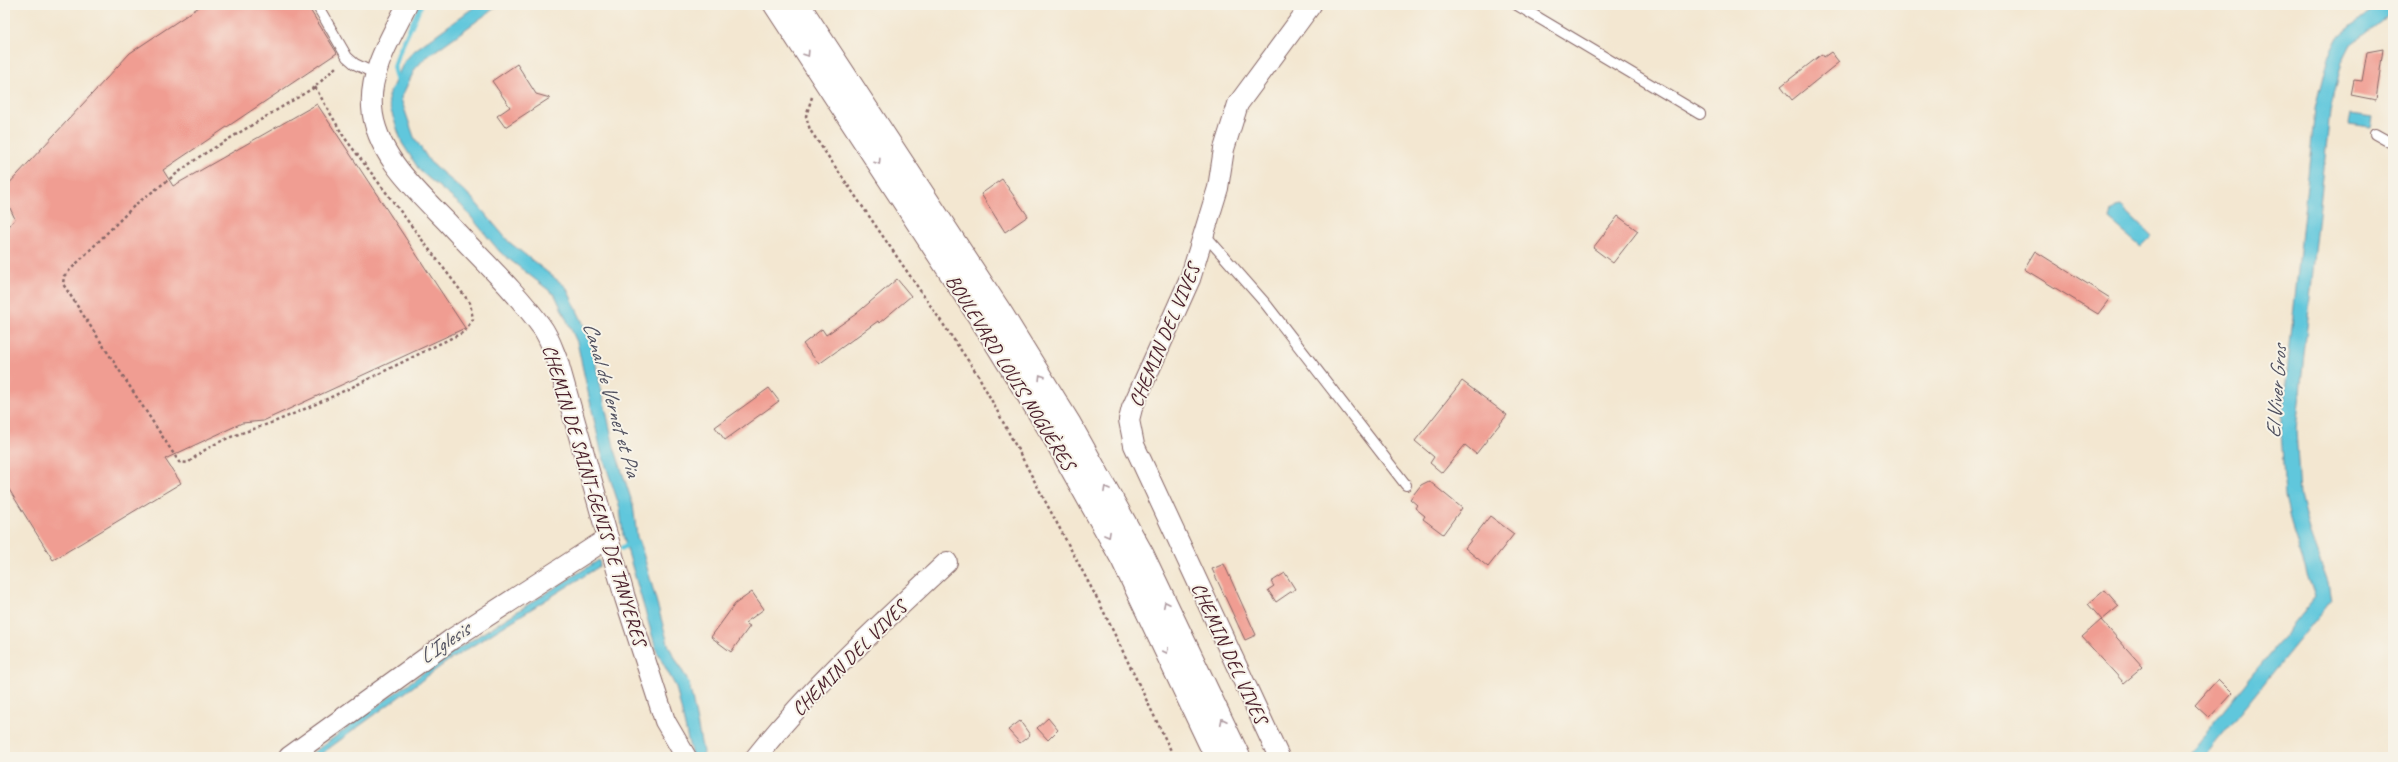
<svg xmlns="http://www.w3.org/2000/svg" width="2398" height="762" font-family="Caveat,sans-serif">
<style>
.water{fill:#60c7dc;stroke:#557384}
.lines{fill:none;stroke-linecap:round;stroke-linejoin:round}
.stream{stroke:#60c7dc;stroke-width:5}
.building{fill:#f09d92}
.service-casing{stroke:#856565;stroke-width:12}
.minor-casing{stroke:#856565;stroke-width:22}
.secondary-casing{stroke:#856565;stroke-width:24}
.path{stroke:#856565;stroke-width:2.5;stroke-dasharray:3 3;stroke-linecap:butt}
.service{stroke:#fff;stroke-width:10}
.minor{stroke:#fff;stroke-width:20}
.secondary{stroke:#fff;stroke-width:22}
.oneway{stroke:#ae9aa0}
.labels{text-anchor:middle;stroke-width:4;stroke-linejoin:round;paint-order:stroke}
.street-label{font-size:20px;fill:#4a1f2b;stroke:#f7f3e8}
.water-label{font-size:21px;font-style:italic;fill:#515160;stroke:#f7f3e8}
</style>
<rect width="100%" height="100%" fill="#f7f3e8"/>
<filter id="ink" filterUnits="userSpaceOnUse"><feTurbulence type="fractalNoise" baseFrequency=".025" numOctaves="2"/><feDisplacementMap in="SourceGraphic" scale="8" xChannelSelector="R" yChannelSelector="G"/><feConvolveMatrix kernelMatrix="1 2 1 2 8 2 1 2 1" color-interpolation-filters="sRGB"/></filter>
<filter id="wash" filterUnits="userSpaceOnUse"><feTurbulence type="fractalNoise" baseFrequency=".012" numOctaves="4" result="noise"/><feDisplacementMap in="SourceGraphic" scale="16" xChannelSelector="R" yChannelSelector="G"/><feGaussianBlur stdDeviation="0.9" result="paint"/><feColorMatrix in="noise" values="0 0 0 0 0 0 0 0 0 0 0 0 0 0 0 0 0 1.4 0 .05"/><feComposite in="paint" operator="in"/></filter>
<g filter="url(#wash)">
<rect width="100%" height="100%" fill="#f3e7d1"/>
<g class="water">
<path d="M477,5h22l-75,54 -9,10 -14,29 1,4 12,35 16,25 41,35 38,45 57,45 24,51 24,109 19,58 4,32 6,16 26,94 20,36 15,74h-12l-16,-70 -19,-35 -34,-117 -3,-27 -19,-57 -24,-109 -22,-47 -55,-43 -38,-46 -42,-35 -18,-28 -13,-38 -1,-9 16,-34 11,-12z"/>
<path d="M2378,5h15v7l-43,34 -8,16 -12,49 -34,319 4,65 9,36 19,52 3,18 -127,156h-18l129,-160 -21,-62 -9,-38 -4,-67 34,-321 13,-52 10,-20z"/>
<path d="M2351,114l22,3 -2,11 -22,-3z"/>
<path d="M2121,206l31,30 -11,11 -32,-27 2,-9 5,-4z"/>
<path d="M599,560l1,6 -152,95 -131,96h-10l138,-100z"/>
</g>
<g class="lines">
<g class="stream">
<path d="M398,84l-4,-15 5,-17 22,-47"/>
<path d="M622,548l9,-6"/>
</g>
</g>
<g id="blocks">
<g class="building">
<path d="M202,5h105l30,48 -174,117 10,16 144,-82 148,224 -202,93 -21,2 -77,36 16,24 -128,77 -48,-77v-252l10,-12 -10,-22v-9l125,-135z"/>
<path d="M2383,49l-7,51 -25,-5 3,-15 8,1 5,-29z"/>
<path d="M1831,52l8,10 -47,38 -11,-14 41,-32 2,3z"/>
<path d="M517,64l19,30 14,4 -45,29 -8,-11 13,-9 -18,-26z"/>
<path d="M1002,179l26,37 -23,16 -24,-38z"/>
<path d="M1618,216l20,15 -25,32 -20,-15z"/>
<path d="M2035,251l75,47 -12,16 -74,-45z"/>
<path d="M897,279l14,17 -32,27 -1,-2 -59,43 -16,-20 19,-15 4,6 30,-21z"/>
<path d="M1462,381l45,34 -31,39 -11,-9 -23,28 -12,-10 4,-6 -19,-16z"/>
<path d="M769,388l10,13 -54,39 -10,-13z"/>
<path d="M1429,481l33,27 -19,26 -20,-15 2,-3 -10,-8 2,-3 -7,-6 11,-14z"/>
<path d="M1490,516l24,18 -26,33 -23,-19z"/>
<path d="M1224,564l32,71 -11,5 -33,-71z"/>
<path d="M1285,573l10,16 -19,13 -8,-12 6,-4 -3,-4z"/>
<path d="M2105,590l14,16 -17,14 -14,-16z"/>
<path d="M752,592l12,17 -19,14 5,3 -19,26 -20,-15 24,-33z"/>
<path d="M2101,620l42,47 -19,16 -42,-46z"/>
<path d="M2218,679l14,14 -23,25 -14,-13z"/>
<path d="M1048,718l10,12 -10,10 -11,-12z"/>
<path d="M1020,721l10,14 -10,8 -12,-13z"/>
</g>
</g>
</g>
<g filter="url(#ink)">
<use href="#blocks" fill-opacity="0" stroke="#856565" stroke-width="1"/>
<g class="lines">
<defs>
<g id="service">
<path d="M317,5l30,52 8,7 21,10"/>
<path d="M1517,5l183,109"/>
<path d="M2375,134l18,10"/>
<path d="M1205,235l60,68 141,182"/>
</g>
<g id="minor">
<path d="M407,5c-15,31 -38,66 -35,102 3,47 45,84 76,116 31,34 66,66 93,103 8,10 12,24 17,36l67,236 40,123 21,36"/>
<path d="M289,757l163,-118 156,-101"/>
<path d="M756,757c56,-71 125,-133 191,-195"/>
<path d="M1279,757l-145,-312 -5,-25 3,-12 58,-129 28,-91 6,-39 14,-45 73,-99"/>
</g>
<g id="secondary">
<path d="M775,5l210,321 67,108 71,127 93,196"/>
<path d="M799,5l203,309 68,110 72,129 97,204"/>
</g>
</defs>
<use href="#service" class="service-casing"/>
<use href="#minor" class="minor-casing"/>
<use href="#secondary" class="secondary-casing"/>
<g class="path">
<path d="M315,87l29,50 126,166 3,16 -9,13c-59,28 -118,60 -178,85 -37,16 -67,18 -98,46l-9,-1 -116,-178 1,-8 72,-72 63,-47 116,-70 23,-22"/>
<path d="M812,97l-6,19 4,14 168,245 122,229 74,153"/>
</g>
<use href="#service" class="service"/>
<use href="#minor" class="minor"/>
<use href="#secondary" class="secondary"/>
</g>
<defs><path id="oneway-chevron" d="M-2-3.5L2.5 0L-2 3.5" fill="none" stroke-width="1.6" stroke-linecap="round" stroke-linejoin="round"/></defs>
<g class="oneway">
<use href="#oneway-chevron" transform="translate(807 54) rotate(57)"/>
<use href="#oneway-chevron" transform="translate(878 162) rotate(57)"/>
<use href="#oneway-chevron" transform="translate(1041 377) rotate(-122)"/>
<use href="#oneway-chevron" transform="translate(1106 489) rotate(-119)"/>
<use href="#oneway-chevron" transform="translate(1108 535) rotate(61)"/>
<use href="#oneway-chevron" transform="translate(1166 604) rotate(-116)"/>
<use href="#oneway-chevron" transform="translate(1166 651) rotate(64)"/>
<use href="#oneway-chevron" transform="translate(1223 721) rotate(-116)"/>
</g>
</g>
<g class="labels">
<g class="street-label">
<text transform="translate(1164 335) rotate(-67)" y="7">CHEMIN DEL VIVES</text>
<text transform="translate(1011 372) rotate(58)" y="7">BOULEVARD LOUIS NOGUÈRES</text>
<text transform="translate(595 495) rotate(73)" y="7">CHEMIN DE SAINT-GENIS DE TANYERES</text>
<text transform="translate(1230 653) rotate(65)" y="7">CHEMIN DEL VIVES</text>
<text transform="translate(849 658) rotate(-45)" y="7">CHEMIN DEL VIVES</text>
</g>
<g class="water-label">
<text transform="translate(2276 392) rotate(-86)" y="7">El Viver Gros</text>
<text transform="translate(612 399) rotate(74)" y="7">Canal de Vernet et Pia</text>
<text transform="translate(444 643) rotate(-34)" y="7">L'Iglesis</text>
</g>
</g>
<rect width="2398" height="762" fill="none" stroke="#f7f3e8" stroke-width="20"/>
</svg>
